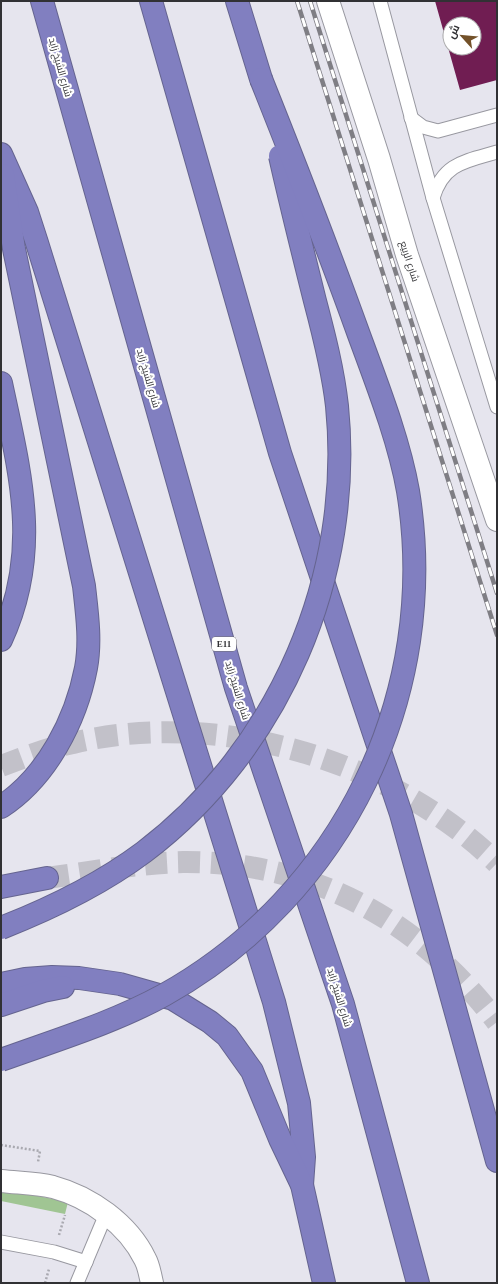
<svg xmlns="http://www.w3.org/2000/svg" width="498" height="1284" font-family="'Times New Roman',Cairo,serif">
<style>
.green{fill:#a0c593}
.building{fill:#701d52;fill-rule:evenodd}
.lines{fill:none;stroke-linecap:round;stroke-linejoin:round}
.motorway-tunnel{stroke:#c2c1c9;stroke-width:22;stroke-dasharray:22 11;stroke-linecap:butt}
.service-casing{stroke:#9898a0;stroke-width:15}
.minor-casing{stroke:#9898a0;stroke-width:24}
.secondary-casing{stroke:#9898a0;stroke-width:24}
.motorway-casing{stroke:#65648f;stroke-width:24}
.path{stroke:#a9a9b0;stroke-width:2.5;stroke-dasharray:2 2;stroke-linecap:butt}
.service{stroke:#fff;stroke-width:13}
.minor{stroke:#fff;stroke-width:22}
.secondary{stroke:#fff;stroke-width:22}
.motorway{stroke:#817fc0;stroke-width:22}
.rail-casing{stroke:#7f7e84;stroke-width:4.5}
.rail{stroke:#fff;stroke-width:3;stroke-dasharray:9;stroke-linecap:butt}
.motorway-bridge-casing{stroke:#65648f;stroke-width:24;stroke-linecap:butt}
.motorway-bridge{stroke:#817fc0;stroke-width:22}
.labels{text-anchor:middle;stroke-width:4;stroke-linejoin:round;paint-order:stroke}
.shield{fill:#fff;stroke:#6f6f71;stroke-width:1}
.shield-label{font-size:9px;font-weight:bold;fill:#313134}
.street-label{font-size:10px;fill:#313134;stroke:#fff}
</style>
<rect width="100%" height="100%" fill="#e6e5ee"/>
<path class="green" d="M1,1189h2l65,13 -3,12 -64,-13z"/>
<path class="building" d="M435,1h62v79l-37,10zM450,24h24v24h-24z"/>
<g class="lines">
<g class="motorway-tunnel">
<path d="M1,766c24,-9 47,-18 72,-23 145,-35 318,17 424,120"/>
<path d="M47,878c45,-6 91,-15 136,-16 130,-1 236,58 314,160"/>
</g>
<defs>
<g id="service">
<path d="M380,1l53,197 64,209"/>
<path d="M411,118l12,9 15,4 59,-16"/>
<path d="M433,198c10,-35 33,-37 64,-46"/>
<path d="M1,1242l53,10 32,10"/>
<path d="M77,1283l29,-69"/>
</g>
<path id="minor" d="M1,1181c17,2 35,2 52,6 37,10 75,37 92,72 4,7 5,16 7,24"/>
<path id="secondary" d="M328,1l51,158 28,96 90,265"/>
<g id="motorway">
<path d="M42,1l194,687 107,316 75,279"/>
<path d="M151,1l129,452 121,361 96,347"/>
<path d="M237,1l24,78"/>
<path d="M1,154l26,58 10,31 237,759 25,101 5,54 -2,28"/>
<path d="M1,383c19,90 41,168 0,257"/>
<path d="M1,807c46,-30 75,-87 85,-139 5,-27 1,-55 -2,-82l-70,-337 -11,-74"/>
<path d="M1,887l46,-9"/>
<path d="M1,984l24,-5 27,-2 27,1 41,6 53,15 37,23 17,14 25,35 28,68 22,46 22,98"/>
<path d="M1,1005l42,-14 20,-4"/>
</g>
</defs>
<use href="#service" class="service-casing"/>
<use href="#minor" class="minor-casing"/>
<use href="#secondary" class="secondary-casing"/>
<use href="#motorway" class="motorway-casing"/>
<g class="path">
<path d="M1,1145l39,6 -2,11"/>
<path d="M59,1235l6,-20"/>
<path d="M45,1283l4,-14"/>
</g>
<use href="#service" class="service"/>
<use href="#minor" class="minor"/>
<use href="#secondary" class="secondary"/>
<use href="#motorway" class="motorway"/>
<defs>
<g id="rail">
<path d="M297,1l200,634"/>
<path d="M310,1l187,592"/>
</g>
</defs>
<use href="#rail" class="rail-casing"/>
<use href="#rail" class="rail"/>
<defs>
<g id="motorway-bridge">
<path d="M1,928c51,-20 99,-43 143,-76 136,-103 210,-277 193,-446 -4,-36 -13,-71 -22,-105 -12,-48 -24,-96 -35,-145"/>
<path d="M1,1060c55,-20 112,-37 163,-65 179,-100 277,-301 244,-504 -9,-51 -31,-107 -49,-156 -31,-86 -64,-171 -98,-256"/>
</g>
</defs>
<use href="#motorway-bridge" class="motorway-bridge-casing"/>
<use href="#motorway-bridge" class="motorway-bridge"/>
</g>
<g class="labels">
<rect class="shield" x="212" y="637" width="24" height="14" rx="3"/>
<g class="shield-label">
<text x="224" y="647">E11</text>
</g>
<g class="street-label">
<text transform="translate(61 67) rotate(74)" y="4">شارع الشيخ زايد</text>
<text transform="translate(410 261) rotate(72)" y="4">شارع الربيع</text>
<text transform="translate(149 378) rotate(74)" y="4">شارع الشيخ زايد</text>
<text transform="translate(238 690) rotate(73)" y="4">شارع الشيخ زايد</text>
<text transform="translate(340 997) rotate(73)" y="4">شارع الشيخ زايد</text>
</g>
</g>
<rect width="498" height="1284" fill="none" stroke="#313134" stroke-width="4"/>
<g transform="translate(462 36) rotate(297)"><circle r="19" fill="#ffffff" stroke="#adadae"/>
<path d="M0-3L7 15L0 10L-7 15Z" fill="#735129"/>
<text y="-6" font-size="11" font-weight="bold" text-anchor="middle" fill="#313134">ش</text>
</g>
</svg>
